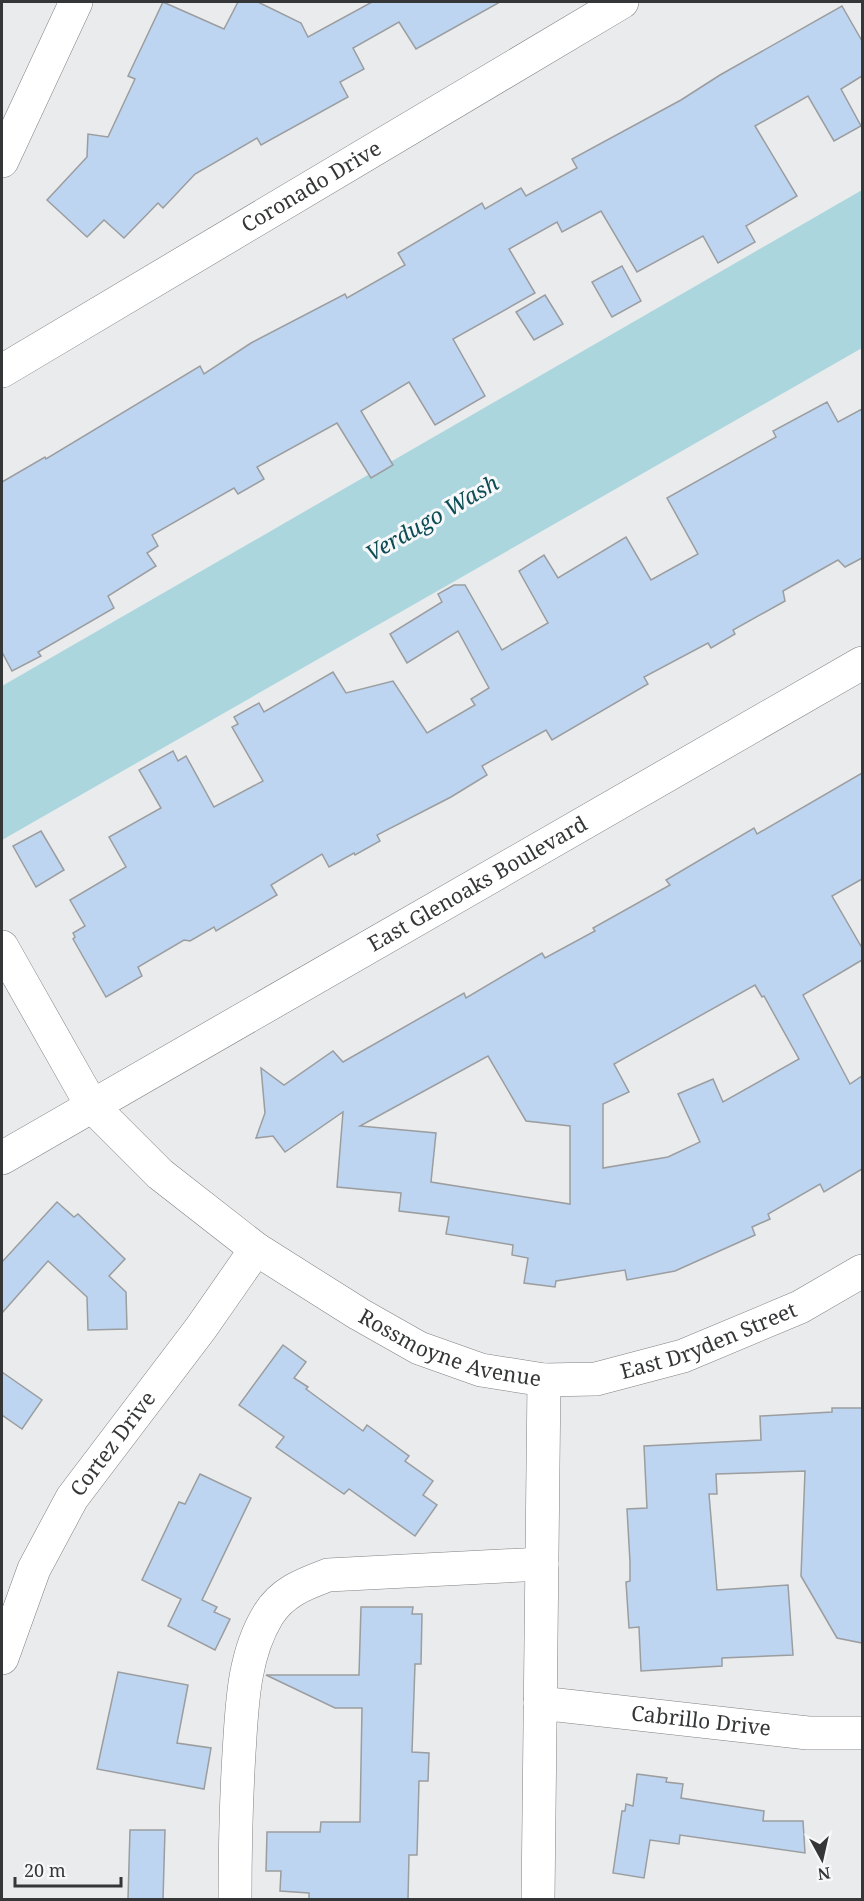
<svg xmlns="http://www.w3.org/2000/svg" width="864" height="1901" font-family="'Noto Serif',serif">
<style>
.water{fill:#abd6dd}
.building{fill:#bed5f1;stroke:#9b9d9f;stroke-width:1.5;fill-rule:evenodd}
.lines{fill:none;stroke-linecap:round;stroke-linejoin:round}
.minor-casing{stroke:#808183;stroke-width:34}
.minor{stroke:#fff;stroke-width:33}
.labels{text-anchor:middle;stroke-width:6;stroke-linejoin:round;paint-order:stroke}
.street-label{font-size:21px;fill:#353637;stroke:#f6f8fa}
.water-label{font-size:22px;font-style:italic;fill:#0d4c54;stroke:#f6f8fa}
</style>
<rect width="100%" height="100%" fill="#e9ebed"/>
<path class="water" d="M862,190v158l-860,492v-154z"/>
<g class="building">
<path d="M163,2l61,27 14,-27h20l43,21 7,14 64,-35h128l-84,47 -17,-27 -46,26 11,21 -24,13 8,15 -87,48 -4,-7 -62,36 -32,34 -5,-5 -34,35 -20,-18 -17,17 -40,-37 40,-43 1,-23 20,3 27,-58 -7,-3z"/>
<path d="M842,6l20,35v35l-21,13 20,37 -27,15 -26,-45 -53,30 42,70 -51,30 9,16 -37,21 -15,-27 -66,36 -36,-61 -39,21 -5,-10 -48,27 26,44 -82,46 32,57 -50,29 -26,-43 -48,29 32,54 -22,13 -34,-55 -80,44 7,12 -26,15 -4,-6 -82,47 6,11 -11,7 9,13 -48,30 6,12 -76,44 3,4 -29,15 -10,-19v-170l43,-25 1,2 154,-93 4,8 47,-31 94,-49 2,4 58,-33 -7,-12 84,-50 3,6 36,-21 5,8 51,-28 -5,-9 109,-59 39,-25z"/>
<path d="M622,266l19,35 -29,16 -20,-35z"/>
<path d="M545,295l18,29 -29,16 -18,-28z"/>
<path d="M827,402l11,20 24,-13v149l-17,9 -7,-7 -55,31 2,10 -52,29 2,4 -24,14 -3,-5 -64,34 4,7 -96,56 -6,-10 -64,36 5,9 -36,22 -74,38 3,6 -25,14 -1,-2 -25,14 -7,-13 -51,31 6,10 -61,36 -2,-4 -24,14 -6,-1 -46,27 4,9 -36,21 -33,-58 2,-2 -2,-4 12,-7 -15,-26 56,-33 -17,-30 52,-29 -22,-38 34,-19 5,10 8,-5 28,51 49,-26 -31,-54 6,-3 -4,-7 25,-14 5,9 69,-40 13,21 47,-12 34,52 48,-28 -4,-6 18,-11 -31,-57 -51,32 -17,-29 52,-32 -4,-8 16,-9h11l37,65 46,-27 -29,-52 25,-16 14,23 68,-41 25,43 47,-26 -31,-56 109,-61 -3,-6z"/>
<path d="M862,773v106l-30,17 30,52v12l-59,35 47,89 12,-8v93l-38,23 -4,-8 -52,30 2,5 -18,8 3,8 -80,36 -48,9 -2,-10 -69,11 -1,6 -31,-4 4,-25 -16,-3 1,-10 -67,-11 3,-17 -50,-6 2,-18 -64,-6 6,-75 -58,40 -12,-16 -17,2 9,-25 -4,-45 23,17 49,-34 10,11 121,-69 2,5 76,-45 3,5 50,-27 -2,-3 77,-43 -4,-5 88,-52 3,6zM755,985l7,12 2,-1 35,63 -76,43 -10,-23 -35,15 22,48 -32,15 -65,11v-64l26,-12 -15,-28zM488,1056l38,65 44,5v78l-139,-22 5,-49 -76,-7z"/>
<path d="M41,831l23,39 -28,17 -23,-41z"/>
<path d="M57,1202l17,15 4,-3 47,45 -16,17 17,16 1,37 -39,1 -1,-33 -39,-36 -46,52v-51z"/>
<path d="M283,1345l23,17 -12,16 14,9 -2,2 57,42 4,-6 42,31 -4,5 28,20 -10,14 14,10 -22,31 -66,-47 -5,5 -68,-47 8,-10 -45,-32z"/>
<path d="M2,1372l40,28 -20,29 -20,-14z"/>
<path d="M832,1408h30v235l-25,-5 -36,-62 4,-105 -89,3 1,20h-8l8,96 71,-5 5,70 -71,3v8l-81,5 -2,-44 -10,1 -3,-46 4,-1v-19l-3,-53 20,-1 -3,-62 117,-6 -1,-24 72,-4z"/>
<path d="M200,1474l51,24 -49,102 15,7 -3,5 16,7 -15,31 -47,-24 13,-27 -39,-19 37,-78 6,2z"/>
<path d="M361,1607h52l-1,7h10l-1,50h-6l-3,88 17,1 -1,28h-9l-2,74h-8l-1,44h-99v-6l-29,-2 1,-20h-15l1,-39h53l1,-10h39l2,-114h-27l-69,-33h93z"/>
<path d="M118,1672l70,13 -11,58 34,5 -7,41 -107,-20z"/>
<path d="M637,1774l30,4 -1,4 17,2 -2,14 83,13 -1,10h40l2,32 -125,-18 -1,9 -29,-4 -6,38 -31,-5 9,-62h3l1,-7 7,2z"/>
<path d="M130,1830h35l-2,69h-35z"/>
</g>
<g class="lines">
<defs>
<g id="minor">
<path d="M2,161l74,-159"/>
<path id="s1" d="M2,371l620,-369"/>
<path id="s2" d="M2,947l90,159 68,68 96,75 103,65 60,34 62,22 63,10 52,-1 87,-23 117,-49 62,-36"/>
<path id="s3" d="M2,1158l860,-495"/>
<path id="s4" d="M2,1658l32,-89 38,-71 129,-170 55,-79"/>
<path id="s5" d="M540,1703l268,30h54"/>
<path d="M235,1900c0,-50 1,-98 4,-147 3,-47 4,-97 29,-138 14,-23 36,-31 60,-40l214,-11"/>
<path d="M538,1900l6,-520"/>
</g>
</defs>
<use href="#minor" class="minor-casing"/>
<use href="#minor" class="minor"/>
</g>
<g class="labels">
<g class="street-label">
<text dy="7" stroke="none"><textPath href="#s1" startOffset="360">Coronado Drive</textPath></text>
<text dy="7" stroke="none"><textPath href="#s3" startOffset="549">East Glenoaks Boulevard</textPath></text>
<text dy="7" stroke="none"><textPath href="#s2" startOffset="892">East Dryden Street</textPath></text>
<text dy="7" stroke="none"><textPath href="#s2" startOffset="621">Rossmoyne Avenue</textPath></text>
<text dy="7" stroke="none"><textPath href="#s4" startOffset="243">Cortez Drive</textPath></text>
<text dy="7" stroke="none"><textPath href="#s5" startOffset="162">Cabrillo Drive</textPath></text>
</g>
<g class="water-label">
<text transform="translate(432 518) rotate(-30)" y="8">Verdugo Wash</text>
</g>
</g>
<rect width="864" height="1901" fill="none" stroke="#353637" stroke-width="6"/>
<g transform="translate(822 1859) rotate(172)" stroke="#f6f8fa" stroke-width="4.5" paint-order="stroke">
<path d="M0-4.5L10 22L0 15L-10 22Z" fill="#353637"/>
<text y="-9" font-size="16" font-weight="bold" text-anchor="middle" fill="#353637">N</text>
</g>
<path d="M15 1877v9h106v-9" fill="none" stroke="#353637" stroke-width="3"/>
<text x="24" y="1877" font-size="18" fill="#353637" stroke="#f6f8fa" stroke-width="4.5" paint-order="stroke">20 m</text>
</svg>
